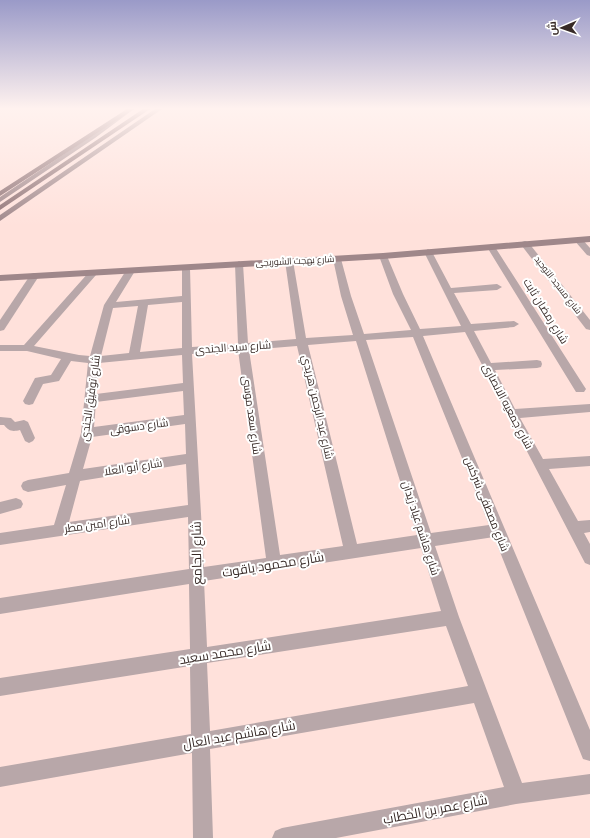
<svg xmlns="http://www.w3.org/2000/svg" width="590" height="838" font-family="'Source Serif 4',Cairo,serif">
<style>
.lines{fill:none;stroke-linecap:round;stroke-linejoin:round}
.street{fill:#b8a7a9;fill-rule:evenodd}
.secondary{fill:#9f878a;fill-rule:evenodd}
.primary{fill:#8d7073;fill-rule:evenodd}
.labels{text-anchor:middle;stroke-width:4;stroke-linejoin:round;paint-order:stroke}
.far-street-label{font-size:9px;fill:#372a27;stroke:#fff}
.street-label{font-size:11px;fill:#372a27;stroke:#fff}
.near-street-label{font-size:13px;fill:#372a27;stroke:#fff}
</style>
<rect width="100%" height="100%" fill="#ffe1db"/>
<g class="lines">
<g class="street">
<path d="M578,237l3,1 9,10v8l-3,-1 -13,-15z"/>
<path d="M525,241l3,1 62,78v10l-4,-1 -64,-83 -1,-2 1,-2z"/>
<path d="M491,244l4,3 89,139 2,3 -2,3h-8l-89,-145z"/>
<path d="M428,249l4,3 19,36 46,-4 5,3 -5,3 -43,3 17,31 43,-3 5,3 -5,3 -40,4 17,32 46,-3 4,1 1,3 -1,3 -4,1 -42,2 20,39 75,-5v8l-70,6 23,41 47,-3v10l-41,3 29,52 12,-1v12l-6,1 6,11v21l-5,-2 -120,-231 -42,4 167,394v31l-7,-2 -89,-222 -59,9 24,71 63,166 68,-9v20l-74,10 -180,34h-64l3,-7 7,-3 222,-41 -30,-84 -264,46 3,89h-20l-1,-85 -192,34v-20l191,-33 -1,-68 -190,30v-18l190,-29 -1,-65 -189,30v-16l189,-29 -1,-52 -188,28v-12l54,-8 12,-40 -38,7 -5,-2 -2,-4 2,-4 5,-2 41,-7 12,-40 7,-70 -17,-2 -12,20 -16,3 -10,20 -4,1 -4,-1 -2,-3 12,-23 16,-3 10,-16 -34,-8h-27v-6h24l66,-74h6l2,2 -2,2 -62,71 45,9 11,1 14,-51 23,-36 3,-1 5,3 -19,31 66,-6v-28l4,-3 4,3 2,79 46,-3 -3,-80 4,-3 4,3 5,79 48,-4 -11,-78 4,-3 4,3 13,77 47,-3 -12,-39 -8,-37 4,-3 4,3 10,37 13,38 47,-4 -18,-36 -14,-38 4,-3 4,3 16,38 17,35 41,-3 -37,-74zM182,302v46l-42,4 8,-47zM138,306l-9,47 -28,3 12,-48zM413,337l76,188 -58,8 -65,-193zM356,341l61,194 -60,9 -49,-199zM297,346l46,200 -63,9 -31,-205zM238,350l28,208 -62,9 -12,-213zM182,355l1,28 -87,11 3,-31zM183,391l1,24 -90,12 2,-25zM185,424l1,30 -103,15 9,-32zM186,464l2,41 -119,17 11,-41zM421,548l20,63 -234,36 -3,-66zM446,626l22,60 -258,45 -3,-68z"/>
<path d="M34,273l5,3 -35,54 -4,1v-11l31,-46z"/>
<path d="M0,417l11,1 4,4 9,-2 4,2 7,16 -2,3 -4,2 -4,-2 -5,-11c-8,2 -11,1 -16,-5h-4z"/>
<path d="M16,498l5,2 2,4 -2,4 -21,6v-12z"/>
</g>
<g class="secondary">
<path d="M127,109h7l-39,29 -95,64v-5l91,-61z"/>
<path d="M155,109h7l-162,112v-6z"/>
<path d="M590,236v6l-207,17 -383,22v-6l383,-22z"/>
</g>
<g class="primary">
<path d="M127,109h7l-134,87v-5z"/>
<path d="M143,109h7l-150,101v-5z"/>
</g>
</g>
<linearGradient id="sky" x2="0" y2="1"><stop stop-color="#9a9ac8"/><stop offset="0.48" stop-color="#fff2ef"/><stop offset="1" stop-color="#fff2ef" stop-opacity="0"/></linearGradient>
<rect width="590" height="226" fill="url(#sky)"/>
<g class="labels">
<g class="far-street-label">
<text transform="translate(295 261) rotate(-3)" y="3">شارع بهجت الشوربجى</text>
<text transform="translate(558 285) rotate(52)" y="3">شارع مسجد التوحيد</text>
</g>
<g class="street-label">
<text transform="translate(546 311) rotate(58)" y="4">شارع رمضان ثابت</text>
<text transform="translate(233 347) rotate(-4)" y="4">شارع سيد الجندى</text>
<text transform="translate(90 398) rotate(-82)" y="4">شارع توفيق الجندى</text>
<text transform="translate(508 406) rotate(62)" y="4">شارع جمعيه الانصارى</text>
<text transform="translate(318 407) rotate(77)" y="4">شارع عبد الرحمن هريدي</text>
<text transform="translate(252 415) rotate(82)" y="4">شارع سعد موسى</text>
<text transform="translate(139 426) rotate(-8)" y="4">شارع دسوقى</text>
<text transform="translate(133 467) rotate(-9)" y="4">شارع أبو العلا</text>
<text transform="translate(487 504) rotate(68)" y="4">شارع مصطفى شركس</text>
<text transform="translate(97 524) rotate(-8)" y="4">شارع امين مطر</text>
<text transform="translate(421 528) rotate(72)" y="4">شارع هاشم عياد زيدان</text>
</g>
<g class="near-street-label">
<text transform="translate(196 553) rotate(-91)" y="5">شارع الجامع</text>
<text transform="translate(273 564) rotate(-9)" y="5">شارع محمود ياقوت</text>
<text transform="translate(225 652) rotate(-9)" y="5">شارع محمد سعيد</text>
<text transform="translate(239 734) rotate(-10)" y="5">شارع هاشم عبد العال</text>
<text transform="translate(435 809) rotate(-11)" y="5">شارع عمر بن الخطاب</text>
</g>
</g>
<g transform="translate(562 28) rotate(268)" stroke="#ffffff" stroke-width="3" paint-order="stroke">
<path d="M0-3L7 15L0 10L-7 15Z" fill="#372a27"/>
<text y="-6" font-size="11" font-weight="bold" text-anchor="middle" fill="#372a27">ش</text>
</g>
</svg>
